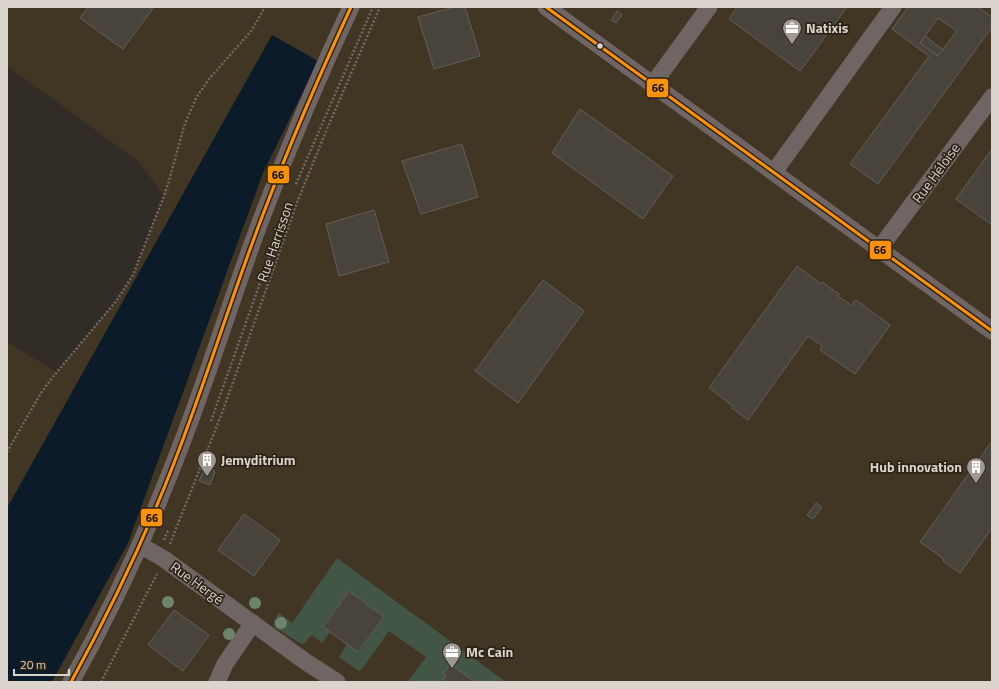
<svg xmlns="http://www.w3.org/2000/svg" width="999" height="689" font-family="'Titillium Web',sans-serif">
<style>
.built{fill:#413523}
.green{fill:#435544}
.water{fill:#0c1b2a}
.building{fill:#48433b;stroke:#635f59;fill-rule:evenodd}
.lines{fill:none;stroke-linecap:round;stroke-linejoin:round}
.path{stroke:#716967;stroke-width:2.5;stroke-dasharray:2 2;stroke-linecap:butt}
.minor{stroke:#6f6564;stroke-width:17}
.bus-1-casing{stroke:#2c2317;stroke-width:6}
.bus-1{stroke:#ff9200;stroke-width:3}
.tree{fill:#6e836b}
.bus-dot{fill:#dad4cd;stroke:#2c2317;stroke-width:1.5}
.labels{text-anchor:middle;stroke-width:3.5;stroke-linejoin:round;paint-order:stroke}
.poi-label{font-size:14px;font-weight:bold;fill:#dad4cd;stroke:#2c2317;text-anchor:start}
.street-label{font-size:14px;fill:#dad4cd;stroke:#2c2317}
.line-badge{stroke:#2c2317;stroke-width:1.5}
.pale-badge-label{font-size:11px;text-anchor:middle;font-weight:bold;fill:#111}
</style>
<rect width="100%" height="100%" fill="#312c25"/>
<path class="built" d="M7,7h985v675h-985v-340l50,30 60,-72 16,-25 6,-15 25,-64 -26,-35 -131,-95z"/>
<path class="green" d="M337,558l169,124h-31l-32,-8 3,2 -4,6h-35l19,-25 -37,-26 -27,38 -3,2 -20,-14 8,-13 12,8 25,-35 -35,-26 -26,35 7,6 -8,11 -10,-8 -9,10 -29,-18v-6l5,-8 13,10z"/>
<path class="water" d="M272,35l46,26 -55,112 -135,370 -76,139h-45v-174z"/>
<g class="building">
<path d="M88,7h66l-31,42 -43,-31z"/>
<path d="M454,7h11l15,49 -46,13 -16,-52z"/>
<path d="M737,7h110l-47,64 -71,-52z"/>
<path d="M908,7h70l14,10v10l-114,157 -28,-20 79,-108 -37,-27zM938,18l19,13 -19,25 -18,-13z"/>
<path d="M617,11l5,4 -6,8 -5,-3z"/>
<path d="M925,36l18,14 -5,6 -18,-13z"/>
<path d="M580,109l93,67 -30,43 -91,-66z"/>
<path d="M462,144l16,53 -57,17 -19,-53z"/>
<path d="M992,149v76l-36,-26z"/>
<path d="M374,210l15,52 -50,14 -13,-52z"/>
<path d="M797,266l24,18 1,-2 17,12 -1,2 13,9 5,-5 34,25 -35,49 -35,-24 2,-4 -14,-10 -60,84 -16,-12 1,-2 -24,-18z"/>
<path d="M543,280l41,31 -66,92 -43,-32z"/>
<path d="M992,441v87l-32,45 -17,-12 1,-2 -24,-17z"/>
<path d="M206,465l9,7 -5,13 -11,-4z"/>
<path d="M816,503l6,4 -9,12 -6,-4z"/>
<path d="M244,514l36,26 -26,36 -36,-26z"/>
<path d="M349,591l35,26 -26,35 -35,-25z"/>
<path d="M174,610l35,25 -26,36 -35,-26z"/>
<path d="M450,664l25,18h-33l4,-6 -3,-2z"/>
</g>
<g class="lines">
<g class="path">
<path d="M296,184l77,-177"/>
<path d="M211,421l76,-214"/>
<path d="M7,452l34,-59 11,-15 65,-78 16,-25 31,-79 5,-15 15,-55 12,-28 13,-19 43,-49 13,-23"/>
<path d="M164,540l4,-10"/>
<path d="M170,544l52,-131 76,-213 29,-71 53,-122"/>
<path d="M101,682l56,-108"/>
</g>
<g class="minor">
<path d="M546,7l446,324"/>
<path d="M653,84l56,-77"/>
<path d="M774,172l119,-165"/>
<path d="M879,249l113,-152"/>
<path d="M140,545l24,14 142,103 31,20"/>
<path d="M71,682c45,-80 83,-164 115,-250 27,-71 49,-144 76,-215 27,-71 57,-142 89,-210"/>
<path d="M217,682l8,-18 28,-41"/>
</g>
<defs>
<g id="bus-1">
<path d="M546,7l446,324"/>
<path d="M71,682c39,-71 74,-144 103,-219 32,-82 57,-165 88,-246 27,-71 57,-141 89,-210"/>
</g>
</defs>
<use href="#bus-1" class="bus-1-casing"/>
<use href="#bus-1" class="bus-1"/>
</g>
<g class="tree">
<circle cx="168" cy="602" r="6"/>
<circle cx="255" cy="603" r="6"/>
<circle cx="281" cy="623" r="6"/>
<circle cx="229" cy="634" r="6"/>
</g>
<defs>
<symbol id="office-pin" viewBox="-11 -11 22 30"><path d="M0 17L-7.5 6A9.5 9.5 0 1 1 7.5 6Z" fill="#9f9992" stroke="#2c2317"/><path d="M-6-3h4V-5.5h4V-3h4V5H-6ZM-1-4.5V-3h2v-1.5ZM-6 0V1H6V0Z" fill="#fff"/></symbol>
<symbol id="building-pin" viewBox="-11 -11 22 30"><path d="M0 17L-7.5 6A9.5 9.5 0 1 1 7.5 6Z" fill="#9f9992" stroke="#2c2317"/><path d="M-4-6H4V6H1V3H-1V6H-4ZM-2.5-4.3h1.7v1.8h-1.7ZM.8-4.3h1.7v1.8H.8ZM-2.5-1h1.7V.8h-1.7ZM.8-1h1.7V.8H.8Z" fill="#fff"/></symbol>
</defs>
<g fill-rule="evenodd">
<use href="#office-pin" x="781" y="17" width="22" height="30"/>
<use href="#building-pin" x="196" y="449" width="22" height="30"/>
<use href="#building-pin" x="965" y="456" width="22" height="30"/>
<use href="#office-pin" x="441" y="641" width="22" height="30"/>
</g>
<circle class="bus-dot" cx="600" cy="46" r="3.5"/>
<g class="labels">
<g class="poi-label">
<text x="806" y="33">Natixis</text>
<text x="221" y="465">Jemyditrium</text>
<text x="962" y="472" text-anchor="end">Hub innovation</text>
<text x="466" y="657">Mc Cain</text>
</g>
<g class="street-label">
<text transform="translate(936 173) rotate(-54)" y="5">Rue Héloise</text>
<text transform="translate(275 242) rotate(-71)" y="5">Rue Harrisson</text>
<text transform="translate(197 583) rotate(36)" y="5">Rue Hergé</text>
</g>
</g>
<g class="line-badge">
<rect x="646" y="78" width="23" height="20" rx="4" fill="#ff9200"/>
<rect x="267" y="165" width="23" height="19" rx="4" fill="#ff9200"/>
<rect x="869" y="240" width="23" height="20" rx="4" fill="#ff9200"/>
<rect x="140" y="508" width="23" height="19" rx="4" fill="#ff9200"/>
</g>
<g class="pale-badge-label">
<text x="658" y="92">66</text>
<text x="278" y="179">66</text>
<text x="880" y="254">66</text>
<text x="152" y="522">66</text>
</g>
<rect width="999" height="689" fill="none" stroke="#dad4cd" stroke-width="16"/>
<path d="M14 669v6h55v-6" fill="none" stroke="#dad4cd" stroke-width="2"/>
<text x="20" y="669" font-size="12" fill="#dad4cd" stroke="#2c2317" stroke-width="3" paint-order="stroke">20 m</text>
</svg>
